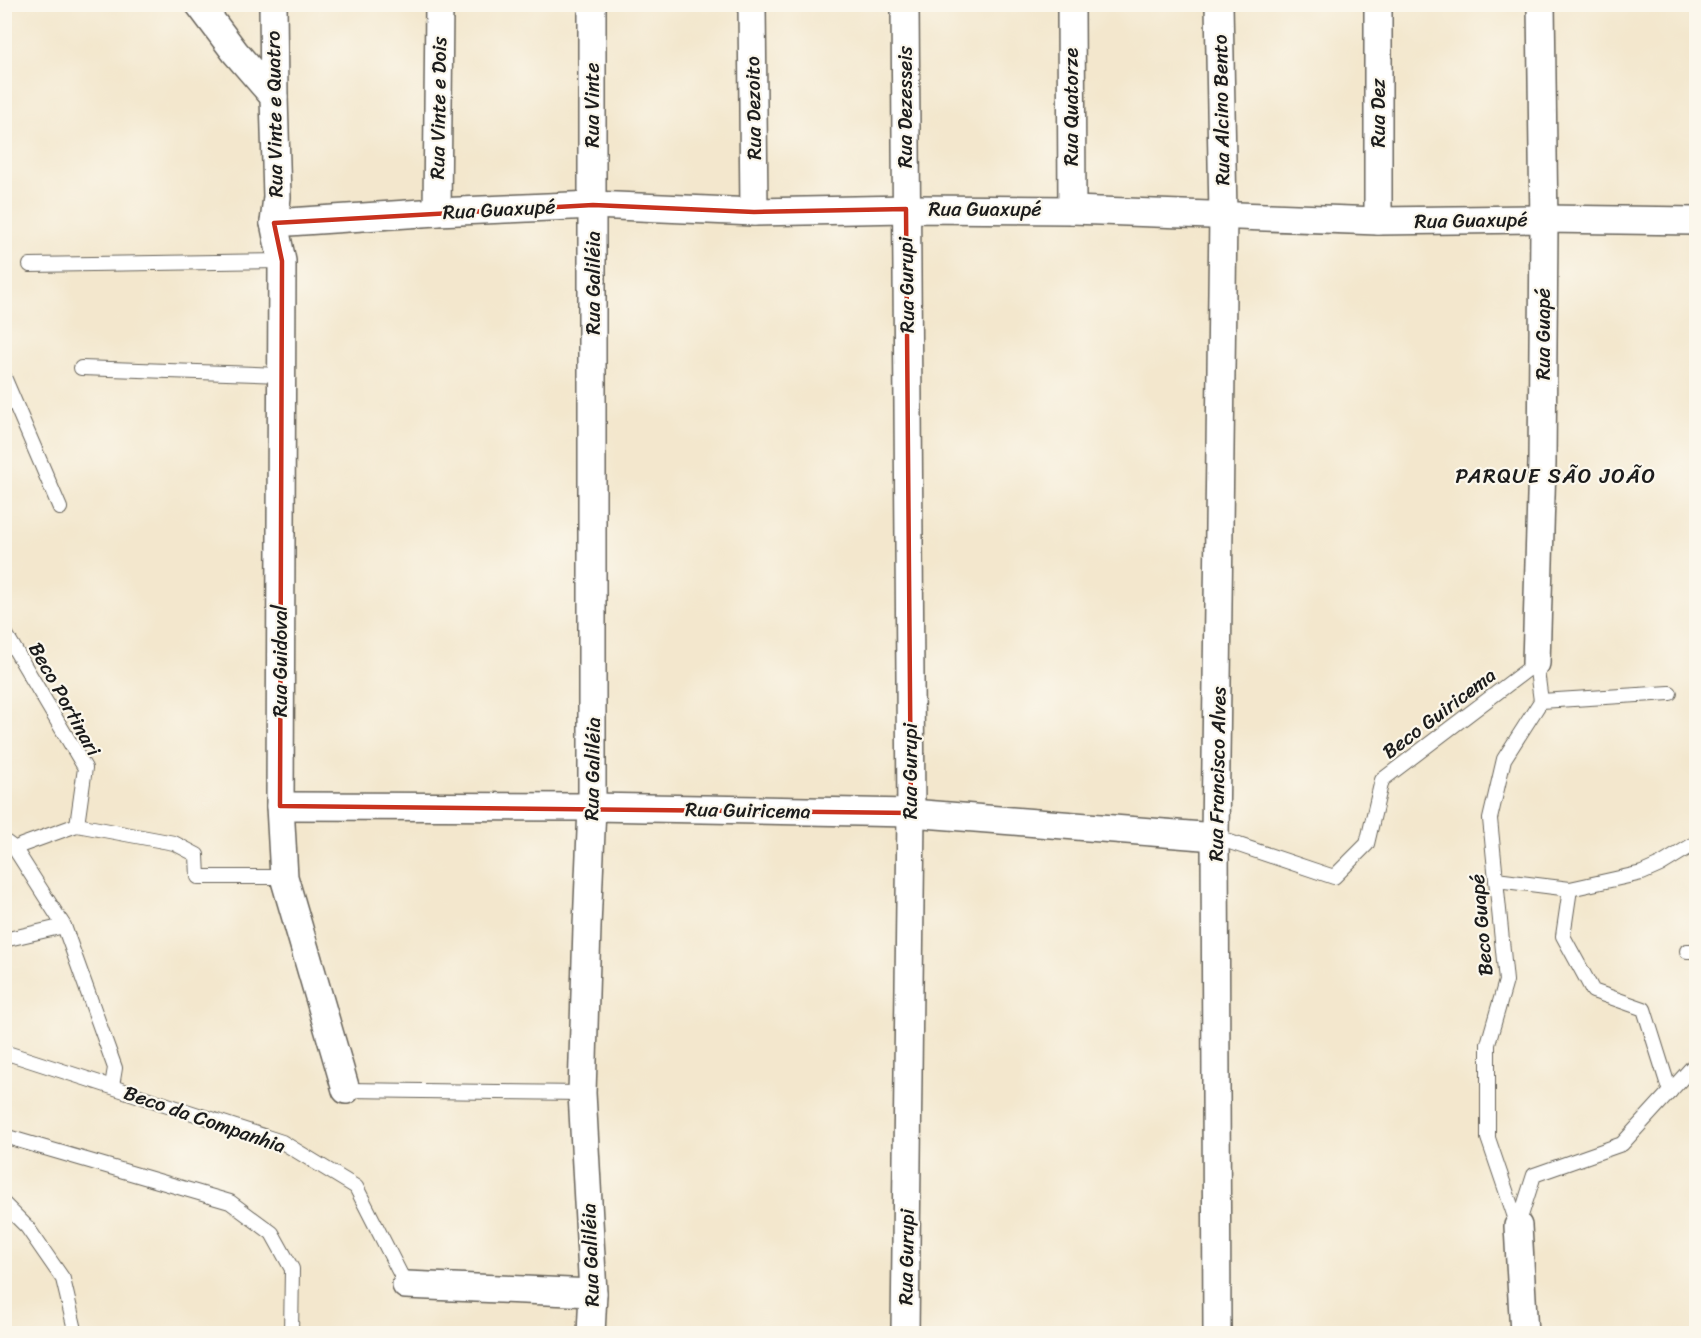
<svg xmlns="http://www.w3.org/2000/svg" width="1701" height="1338" font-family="Sriracha,sans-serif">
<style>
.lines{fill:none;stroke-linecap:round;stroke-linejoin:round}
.service-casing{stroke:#67635a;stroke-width:16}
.minor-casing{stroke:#67635a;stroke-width:30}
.service{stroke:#fff;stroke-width:14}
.minor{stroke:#fff;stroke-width:27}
.marked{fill:none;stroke:#c8321e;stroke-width:4.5;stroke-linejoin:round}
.labels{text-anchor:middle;stroke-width:4.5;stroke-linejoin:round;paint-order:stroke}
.street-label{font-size:20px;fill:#1c1c1c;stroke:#fbf7ec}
.neighbourhood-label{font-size:21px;letter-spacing:1.5px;fill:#1c1c1c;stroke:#fbf7ec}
</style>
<rect width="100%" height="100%" fill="#fbf7ec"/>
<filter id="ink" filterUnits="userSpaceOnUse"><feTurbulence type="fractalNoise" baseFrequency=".0167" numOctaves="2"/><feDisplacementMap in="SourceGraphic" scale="12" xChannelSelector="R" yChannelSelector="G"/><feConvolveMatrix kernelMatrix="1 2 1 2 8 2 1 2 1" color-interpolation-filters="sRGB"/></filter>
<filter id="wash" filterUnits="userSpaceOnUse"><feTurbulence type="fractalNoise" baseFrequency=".008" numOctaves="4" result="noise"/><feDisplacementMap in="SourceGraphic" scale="24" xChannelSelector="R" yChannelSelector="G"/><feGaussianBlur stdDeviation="1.35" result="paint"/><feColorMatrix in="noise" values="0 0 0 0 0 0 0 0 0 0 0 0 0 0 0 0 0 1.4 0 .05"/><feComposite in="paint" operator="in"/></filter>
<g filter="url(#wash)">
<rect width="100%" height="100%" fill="#f3e7cd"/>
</g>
<g filter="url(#ink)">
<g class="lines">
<defs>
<g id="service">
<path d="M30,265l252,-4"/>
<path d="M81,368l200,7"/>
<path d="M4,377l56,131"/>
<path d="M4,631l81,137 -8,57"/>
<path d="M1541,701l129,-8"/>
<path d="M1215,837l119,40 33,-33 15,-64 154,-117 5,38 -37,58 -14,60 16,162 -18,63v94l30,88"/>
<path d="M4,841l11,8 7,-4 55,-20 97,18 23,12 1,22h86"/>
<path d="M15,849l49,77 51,142 -3,18"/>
<path d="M1496,880l74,9 72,-16 18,-8 36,-22"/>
<path d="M1570,889l-7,47 30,55 51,18 26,83"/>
<path d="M4,940l60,-14"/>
<path d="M1687,951h9"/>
<path d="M4,1052l278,90 74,45 50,98"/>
<path d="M346,1090l236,3"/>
<path d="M4,1136l226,66 42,31 20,36 -1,65"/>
<path d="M4,1204l23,23 36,52 13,55"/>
<path d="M1518,1225l16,-50 88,-31 74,-81"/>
</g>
<g id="minor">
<path d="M199,4l36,48 39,45"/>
<path d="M273,4l1,93 3,100 -3,26 8,38 -2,545 4,71 62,213"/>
<path d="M752,4l2,208"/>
<path d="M905,4l6,809 -6,521"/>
<path d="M1071,4l1,206"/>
<path d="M437,212l2,-208"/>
<path d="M1378,221v-217"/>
<path d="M274,223l163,-11 156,-7 161,7 152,-3 166,1 306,11 165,-2 153,2"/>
<path d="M1536,663l6,-200 2,-236 -3,-223"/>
<path d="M280,806l312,1 319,6 304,24"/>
<path d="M1518,1226l6,108"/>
<path d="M406,1285l187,8"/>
<path d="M591,1334l2,-41 -11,-200 5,-166 5,-120v-803"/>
<path d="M1217,1334l-2,-497 8,-622 -4,-211"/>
</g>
</defs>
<use href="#service" class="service-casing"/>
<use href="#minor" class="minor-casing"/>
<use href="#service" class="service"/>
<use href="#minor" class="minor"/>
</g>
</g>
<path class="marked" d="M593,205l161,7 152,-3 5,604 -631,-7 2,-545 -8,-38z"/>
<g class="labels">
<g class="street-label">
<text transform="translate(592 105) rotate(-90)" y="7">Rua Vinte</text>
<text transform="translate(905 107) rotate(-90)" y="7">Rua Dezesseis</text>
<text transform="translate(1071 107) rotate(-90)" y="7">Rua Quatorze</text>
<text transform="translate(438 108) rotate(-89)" y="7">Rua Vinte e Dois</text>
<text transform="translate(753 108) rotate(-91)" y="7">Rua Dezoito</text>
<text transform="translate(1221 110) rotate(-91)" y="7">Rua Alcino Bento</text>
<text transform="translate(1378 113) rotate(-90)" y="7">Rua Dez</text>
<text transform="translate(274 114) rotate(-91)" y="7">Rua Vinte e Quatro</text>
<text transform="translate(499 209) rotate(-3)" y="7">Rua Guaxupé</text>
<text x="985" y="216">Rua Guaxupé</text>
<text transform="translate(1471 220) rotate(-1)" y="7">Rua Guaxupé</text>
<text transform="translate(593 283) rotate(-90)" y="7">Rua Galiléia</text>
<text transform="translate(906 285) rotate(-91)" y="7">Rua Gurupi</text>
<text transform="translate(1543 334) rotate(-90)" y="7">Rua Guapé</text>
<text transform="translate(280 661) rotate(-90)" y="7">Rua Guidoval</text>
<text transform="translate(65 699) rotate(61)" y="7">Beco Portinari</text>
<text transform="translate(1439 713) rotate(-37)" y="7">Beco Guiricema</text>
<text transform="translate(592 769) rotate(-89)" y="7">Rua Galiléia</text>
<text transform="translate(910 771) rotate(-90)" y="7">Rua Gurupi</text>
<text transform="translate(1217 774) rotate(-89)" y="7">Rua Francisco Alves</text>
<text transform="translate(748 810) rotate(1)" y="7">Rua Guiricema</text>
<text transform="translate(1481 925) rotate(-95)" y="7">Beco Guapé</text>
<text transform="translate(205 1119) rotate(19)" y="7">Beco da Companhia</text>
<text transform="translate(590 1255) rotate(-92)" y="7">Rua Galiléia</text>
<text transform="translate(906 1257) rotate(-89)" y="7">Rua Gurupi</text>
</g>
<g class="neighbourhood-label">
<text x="1556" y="483">PARQUE SÃO JOÃO</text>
</g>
</g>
<rect width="1701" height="1338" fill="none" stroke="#fbf7ec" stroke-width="24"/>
</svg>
